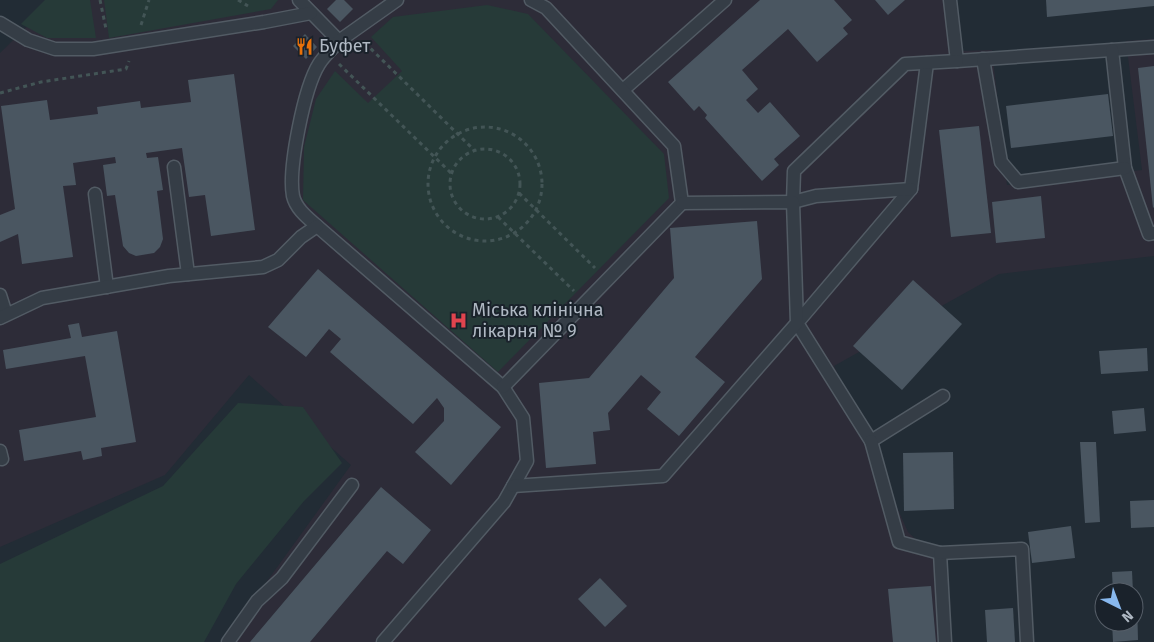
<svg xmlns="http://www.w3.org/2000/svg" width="1154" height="642" font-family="'Fira Sans',sans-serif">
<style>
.medical{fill:#2d2c38}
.green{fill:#263a38}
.building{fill:#4a5661}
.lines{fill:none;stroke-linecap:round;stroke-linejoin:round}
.service-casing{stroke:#525b64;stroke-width:15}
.path{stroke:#435556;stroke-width:3;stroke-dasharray:4 4;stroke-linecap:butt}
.service{stroke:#353d46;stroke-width:12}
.labels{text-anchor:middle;stroke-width:4;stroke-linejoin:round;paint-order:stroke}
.poi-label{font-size:18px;fill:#afb8c3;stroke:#1a222b;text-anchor:start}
</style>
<rect width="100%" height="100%" fill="#222c35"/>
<path class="medical" d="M54,0h901l6,51 31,-1 15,135 135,-15 -16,-129 28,-2v217l-155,18 -165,92 74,166 28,27 5,83h-718l128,-177 -102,-90 -84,100 -165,72v-494z"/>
<g class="green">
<path d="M45,0h45l6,38h-49l-26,-14z"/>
<path d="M104,0h174l-7,9 -162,29z"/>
<path d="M487,5l41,9 136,140 5,44 -171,174 -195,-172 1,-53 12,-48 19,-28 33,32 34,-32 -31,-34 22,-20z"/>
<path d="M238,403l65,4 39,56 -38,38 -68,83 -32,58h-204v-78l163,-78z"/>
</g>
<g class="building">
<path d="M336,0h8l9,9 -13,13 -13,-13z"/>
<path d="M760,0h74l18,20 -9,8 5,6 -31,28 -29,-33 -46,41 16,19 -12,11 12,13 12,-11 30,34 -26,23 5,6 -17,16 -57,-63 2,-3 -8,-9 -5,5 -26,-29z"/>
<path d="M875,0h30l-17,15z"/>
<path d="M1046,0h108v6l-107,11z"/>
<path d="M305,34l12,13 -11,12 -13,-13z"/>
<path d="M1154,66v141l-1,1 -15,-140z"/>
<path d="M234,74l21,156 -44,6 -6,-41 -16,2 -7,-49 -36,5 1,5 11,-1 5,33 -6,1 6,48 -3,8 -6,6 -18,3 -7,-3 -6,-7 -8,-51 -8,1 -4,-31 13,-2 -1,-6 -42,6 3,22 -13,1 10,71 -51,7 -4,-30 -18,8v-27l15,-6 -14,-103 46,-6 3,20 48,-6 -1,-7 43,-6 1,7 50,-6 -3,-22z"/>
<path d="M1108,94l5,42 -102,12 -5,-42z"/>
<path d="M979,126l12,107 -40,4 -12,-107z"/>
<path d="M1041,196l4,42 -49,5 -4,-41z"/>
<path d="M757,221l5,58 -67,78 30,25 -46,54 -32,-27 14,-17 -20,-17 -33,38 2,17 -17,2 3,32 -50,4 -7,-85 50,-5 85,-100 -4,-50z"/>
<path d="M318,269l183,158 -50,58 -36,-33 29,-31v-13l-7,-10 -24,26 -83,-72 11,-13 -12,-10 -23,28 -38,-30z"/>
<path d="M913,280l49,44 -60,66 -49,-44z"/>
<path d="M79,323l3,14 35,-6 19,111 -35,6 1,8 -19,4 -2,-9 -57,10 -5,-31 77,-13 -11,-61 -79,13 -3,-19 68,-12 -3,-13z"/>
<path d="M1147,348l1,23 -47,3 -2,-23z"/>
<path d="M1144,408l2,23 -32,3 -2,-23z"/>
<path d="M1080,442h16l4,80 -15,1z"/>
<path d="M953,452l1,57 -50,2 -1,-58z"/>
<path d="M381,487l50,43 -28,34 -16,-13 -77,91h-60z"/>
<path d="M1154,500v27l-23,1 -1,-27z"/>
<path d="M1071,526l4,32 -43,5 -4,-31z"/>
<path d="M1132,571l1,21h-20l-1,-20z"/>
<path d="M600,578l27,28 -22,21 -27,-28z"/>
<path d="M931,586l5,56h-43l-5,-53z"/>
<path d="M1134,601h3l1,39 -25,2 -1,-20h22z"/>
<path d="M1013,608l2,34h-28l-2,-32z"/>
</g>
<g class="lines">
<defs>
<g id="service">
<path d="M299,0l40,41c-6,7 -15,15 -20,23 -15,24 -31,105 -26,132 3,13 15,22 24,30l186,161 20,31 4,43 -23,41 -121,140"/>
<path d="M950,0l7,61 197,-14"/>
<path d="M0,23l28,17 27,9h38l171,-27 47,-9"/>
<path d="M339,41l58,-41"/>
<path d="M1112,50l13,118 24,66 5,-1"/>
<path d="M983,59l18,103 17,20 107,-14"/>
<path d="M927,63l-16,126 -114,134 74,118 72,-45"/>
<path d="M623,90l102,-90"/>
<path d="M174,167l14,107"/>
<path d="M911,189l-95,7 -23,6 1,-31 111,-107 52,-3"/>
<path d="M95,194l12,93"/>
<path d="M0,295l6,19"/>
<path d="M0,318l42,-20 127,-22 94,-9 15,-7 23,-23 16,-11"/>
<path d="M503,387l179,-184 -8,-57 -128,-138 -15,-8"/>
<path d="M871,441l28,101 41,11 5,89"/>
<path d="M0,451l2,8"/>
<path d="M513,486l150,-10 134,-153 -4,-121 -111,1"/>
<path d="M940,553l82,-4 5,93"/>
<path d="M228,642l29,-41 25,-23 70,-93"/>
</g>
</defs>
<use href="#service" class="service-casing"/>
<g class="path">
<path d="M100,0l6,29"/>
<path d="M238,0l10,6"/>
<path d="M141,25l8,-25"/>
<path d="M365,43l110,108"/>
<path d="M339,64l112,109"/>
<path d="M0,93l41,-11 85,-13 3,-8"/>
<circle cx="485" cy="184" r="57"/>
<circle cx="485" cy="184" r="35"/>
<path d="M519,193l76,75"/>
<path d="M498,217l76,74"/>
</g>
<use href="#service" class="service"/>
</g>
<defs>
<symbol id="restaurant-bare" viewBox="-9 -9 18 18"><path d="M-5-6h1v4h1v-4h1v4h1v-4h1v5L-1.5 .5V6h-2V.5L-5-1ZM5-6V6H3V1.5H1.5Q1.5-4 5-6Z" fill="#e8710a" stroke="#1a222b" stroke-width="2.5" paint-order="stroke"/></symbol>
<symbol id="hospital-bare" viewBox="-9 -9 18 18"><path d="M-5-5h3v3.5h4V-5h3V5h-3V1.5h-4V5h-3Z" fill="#e0444e" stroke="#1a222b" stroke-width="2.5" paint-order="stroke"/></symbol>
</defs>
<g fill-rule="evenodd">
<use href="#restaurant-bare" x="292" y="34" width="25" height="25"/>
<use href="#hospital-bare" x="446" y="308" width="25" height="25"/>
</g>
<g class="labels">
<g class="poi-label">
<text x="319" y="52">Буфет</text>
<text x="472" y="316">Міська клінічна<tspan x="472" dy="21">лікарня № 9</tspan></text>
</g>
</g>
<g transform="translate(1119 607) rotate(138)"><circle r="24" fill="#1a222b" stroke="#565e68"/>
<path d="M0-4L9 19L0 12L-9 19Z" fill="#88b8ee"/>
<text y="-8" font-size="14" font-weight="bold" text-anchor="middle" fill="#afb8c3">N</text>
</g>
</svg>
